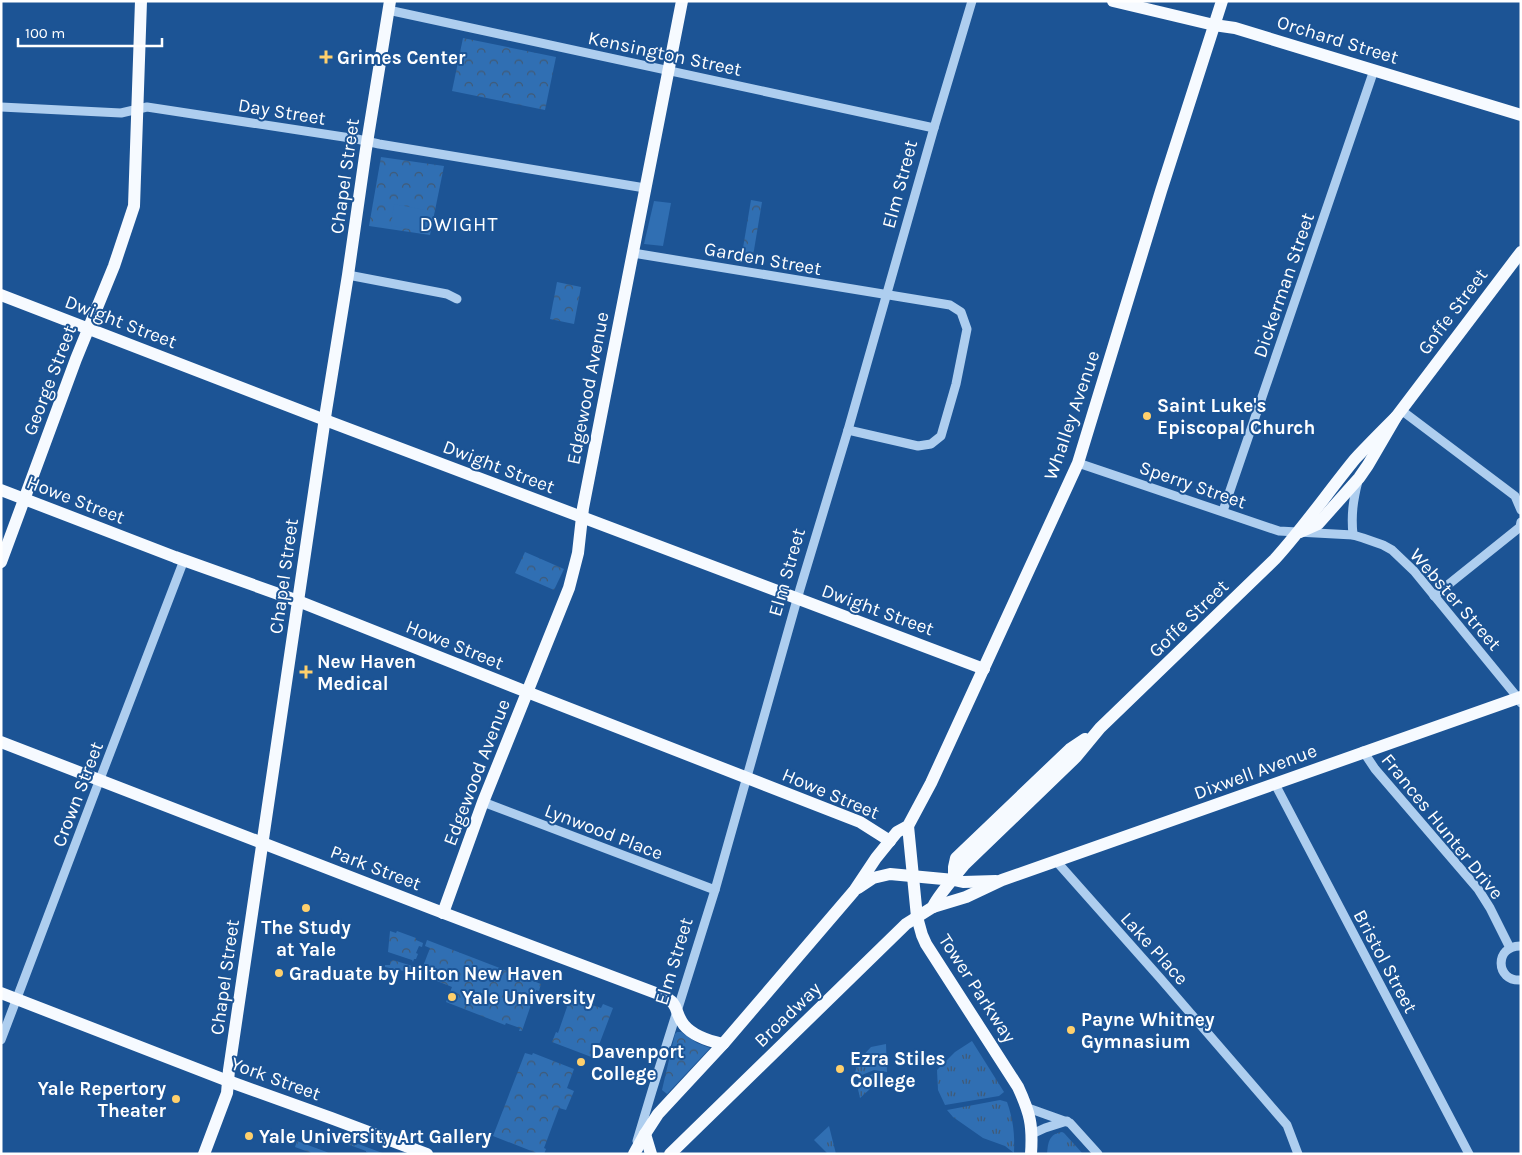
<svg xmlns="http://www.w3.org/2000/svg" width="1522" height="1155" font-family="Karla,sans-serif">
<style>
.grass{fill:url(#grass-tufts)}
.park{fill:url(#park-crowns)}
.garden{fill:#306fb3}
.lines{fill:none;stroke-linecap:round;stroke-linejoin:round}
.minor{stroke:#aeceef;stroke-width:9}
.major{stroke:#f6faff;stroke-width:12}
.poi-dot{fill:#ffd06c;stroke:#1c5495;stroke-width:2}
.labels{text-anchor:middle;stroke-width:4;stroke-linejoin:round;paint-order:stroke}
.street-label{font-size:19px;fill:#fff;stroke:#1c5495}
.poi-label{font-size:19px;font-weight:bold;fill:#fff;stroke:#1c5495;text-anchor:start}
.neighbourhood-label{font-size:20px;letter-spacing:1px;fill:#fff;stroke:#1c5495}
</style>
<defs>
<pattern id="grass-tufts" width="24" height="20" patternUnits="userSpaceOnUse" patternTransform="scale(1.25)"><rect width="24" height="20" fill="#306fb3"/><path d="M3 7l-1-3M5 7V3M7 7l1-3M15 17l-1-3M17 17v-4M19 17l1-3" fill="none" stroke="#415a75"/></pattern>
<pattern id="park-crowns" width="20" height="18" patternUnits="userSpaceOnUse" patternTransform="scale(1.25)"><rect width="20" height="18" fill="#306fb3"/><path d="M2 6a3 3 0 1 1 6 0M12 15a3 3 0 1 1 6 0" fill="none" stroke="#415a75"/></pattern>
</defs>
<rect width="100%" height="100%" fill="#1c5495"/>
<g class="grass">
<path d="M972,1041l32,51 -5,4 -54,9 -7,-15 -1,-20 18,-18z"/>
<path d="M886,1044l1,28 -13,-2 -17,7 -3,-1 5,-16 12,-13z"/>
<path d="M873,1074l12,3v9h-10l-1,-3 -4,1v5l-10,9 -3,-13 2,-5z"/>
<path d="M1000,1100l7,2c6,17 8,32 7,51l-9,-7 -22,-8 -30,-21 -6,-7z"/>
<path d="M829,1126l7,28h-8l-14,-14z"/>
<path d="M1062,1132l2,1 19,21h-36c1,-12 2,-20 15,-22z"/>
<path d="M329,1133l56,21h-15l-4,-2v-1l-38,-14z"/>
</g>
<g class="park">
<path d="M463,38l93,19 -11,53 -93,-19z"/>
<path d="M381,157l63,9 -14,69 -61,-9z"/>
<path d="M751,200l11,2 -10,60 -11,-2z"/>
<path d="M557,282l24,5 -7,37 -24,-5z"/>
<path d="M525,552l39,17 -10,21 -39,-17z"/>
<path d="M390,931l6,2 1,-2 19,7v2l7,3 -1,4 -3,-1 -3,7 2,1 -2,5h-2l-1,3 -1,-2 -24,-8z"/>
<path d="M427,940l114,44 -2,7 -3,-1 -14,41h-3l1,-3 -14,-5 -1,2 -59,-23 6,-15 -30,-12 -37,-8v-2h5v-3l3,-2 29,9 8,-21 -5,-2z"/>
<path d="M569,994l2,1v2l30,11 2,-4 10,4 -19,50 -42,-16 4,-10 2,1 9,-26 -2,-2z"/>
<path d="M677,1032h4l16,11 13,5 -43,46 -5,-4 13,-56z"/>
<path d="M525,1053l7,2 1,-2 41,16 -7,19 7,3 -8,19 -7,-2 -15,40 2,1 -2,5h-5l-46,-18z"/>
<path d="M297,1141l35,13h-18l-19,-7z"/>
</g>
<g class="garden">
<path d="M654,201l17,2 -8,43 -19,-2z"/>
<path d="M394,204l36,7 -3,21 -36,-6z"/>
</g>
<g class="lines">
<g class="minor">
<path d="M388,10l546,118"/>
<path d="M1,107l120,6 26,-6 210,32 22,5 266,44"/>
<path d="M633,253l317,52 11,7 6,17 -11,55 -15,52 -10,8 -13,2 -70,-16"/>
<path d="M348,275l99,19 10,5"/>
<path d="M1401,410l114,86 6,14"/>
<path d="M1078,463l201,68 74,4 10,3 20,7 9,5 22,21 104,127 3,5"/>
<path d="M1223,511l151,-441"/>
<path d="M1353,535c-2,-20 0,-34 5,-54"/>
<path d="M1434,596l86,-69 1,-5"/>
<path d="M1363,751l12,18 103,120 12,19 20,40"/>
<path d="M1275,784l194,370"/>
<path d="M483,802l232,88"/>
<path d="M1057,862l103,116 127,147 11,29"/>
<path d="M1521,946c-27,-1 -26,36 0,34"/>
<path d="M1,1040l94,-248 89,-232"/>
<path d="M1028,1108l42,15 28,31"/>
<path d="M1032,1134l13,-6 22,-7"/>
<path d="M637,1141l15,-50 63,-201 85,-301 48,-159 86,-302 38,-127"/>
</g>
<g class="major">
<path d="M1113,1l101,24 21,3 286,87"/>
<path d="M1,295l324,125 659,249"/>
<path d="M1,490l174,67 123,44 229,91 333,130 30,19"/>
<path d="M1300,532l18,-8 41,-46 9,-13 28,-48 125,-165"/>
<path d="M1,562l75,-203 38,-93 20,-60 7,-205"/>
<path d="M1,742l432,167 228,86c20,9 12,16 23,30 9,11 25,16 39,19"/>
<path d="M908,826l9,91 5,18 4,9 92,143c12,26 15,38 13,67"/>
<path d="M954,880v-13l2,-9 114,-109 15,-10"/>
<path d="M858,888l15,-10 17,-4 64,6 9,2 33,-1"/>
<path d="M933,907c2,-8 25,-34 31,-42l112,-108 24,-29 175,-169c29,-32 53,-67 80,-100 13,-14 27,-28 41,-42"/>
<path d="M443,913l40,-111 86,-214 9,-35 5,-45 99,-507"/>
<path d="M1,993l227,88 103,37 96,36"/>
<path d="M645,1134l6,20"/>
<path d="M204,1154l23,-61 2,-23 97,-659 22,-136 18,-126 24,-148"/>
<path d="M634,1154l11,-20 13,-20 65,-70 131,-153 22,-33 21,-26 11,-6 23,-43 147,-320 83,-272 61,-190"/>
<path d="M670,1154l236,-230 27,-17 33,-10 36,-17 519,-183"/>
</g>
</g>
<g class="poi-dot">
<path d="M323.5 49.5h5v5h5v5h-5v5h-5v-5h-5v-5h5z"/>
<circle cx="1147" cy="416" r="5"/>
<path d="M303.5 664.5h5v5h5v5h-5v5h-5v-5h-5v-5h5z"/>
<circle cx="306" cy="908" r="5"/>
<circle cx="279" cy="973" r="5"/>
<circle cx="452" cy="997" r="5"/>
<circle cx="1071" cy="1030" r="5"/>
<circle cx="581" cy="1062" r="5"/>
<circle cx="840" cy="1069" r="5"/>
<circle cx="176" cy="1099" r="5"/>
<circle cx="249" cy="1136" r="5"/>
</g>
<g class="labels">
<g class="street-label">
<text transform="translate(1338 39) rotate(17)" y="7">Orchard Street</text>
<text transform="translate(665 53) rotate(12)" y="7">Kensington Street</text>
<text transform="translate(282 111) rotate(9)" y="7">Day Street</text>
<text transform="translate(344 176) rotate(-82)" y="7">Chapel Street</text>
<text transform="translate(899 184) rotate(-75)" y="7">Elm Street</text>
<text transform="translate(763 258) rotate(10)" y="7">Garden Street</text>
<text transform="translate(1283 285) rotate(-71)" y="7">Dickerman Street</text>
<text transform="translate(1452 311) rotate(-53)" y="7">Goffe Street</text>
<text transform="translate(121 321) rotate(21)" y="7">Dwight Street</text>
<text transform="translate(49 380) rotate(-69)" y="7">George Street</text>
<text transform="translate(587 388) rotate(-79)" y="7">Edgewood Avenue</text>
<text transform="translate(1071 415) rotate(-71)" y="7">Whalley Avenue</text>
<text transform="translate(499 466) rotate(21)" y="7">Dwight Street</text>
<text transform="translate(1193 484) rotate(19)" y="7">Sperry Street</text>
<text transform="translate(76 499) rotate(21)" y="7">Howe Street</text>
<text transform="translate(786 572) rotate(-74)" y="7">Elm Street</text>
<text transform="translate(283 576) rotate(-82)" y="7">Chapel Street</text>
<text transform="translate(1456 599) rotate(49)" y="7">Webster Street</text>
<text transform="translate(878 609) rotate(20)" y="7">Dwight Street</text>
<text transform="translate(1188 618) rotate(-44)" y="7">Goffe Street</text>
<text transform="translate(455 644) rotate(22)" y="7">Howe Street</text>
<text transform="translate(1255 771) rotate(-20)" y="7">Dixwell Avenue</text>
<text transform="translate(476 772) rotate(-69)" y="7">Edgewood Avenue</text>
<text transform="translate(831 793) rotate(23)" y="7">Howe Street</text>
<text transform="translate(77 794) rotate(-69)" y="7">Crown Street</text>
<text transform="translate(1443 826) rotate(51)" y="7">Frances Hunter Drive</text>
<text transform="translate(604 831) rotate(21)" y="7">Lynwood Place</text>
<text transform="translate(376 867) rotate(21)" y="7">Park Street</text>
<text transform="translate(1155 948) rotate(48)" y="7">Lake Place</text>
<text transform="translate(673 961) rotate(-73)" y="7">Elm Street</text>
<text transform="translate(1386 961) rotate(62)" y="7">Bristol Street</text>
<text transform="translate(224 977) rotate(-82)" y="7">Chapel Street</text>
<text transform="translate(978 988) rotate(57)" y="7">Tower Parkway</text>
<text transform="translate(787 1014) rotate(-44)" y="7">Broadway</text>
<text transform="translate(276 1078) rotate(20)" y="7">York Street</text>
</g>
<g class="poi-label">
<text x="337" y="64">Grimes Center</text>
<text x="1157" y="412">Saint Luke's<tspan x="1157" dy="22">Episcopal Church</tspan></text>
<text x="317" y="668">New Haven<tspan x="317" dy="22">Medical</tspan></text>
<text x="306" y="934" text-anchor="middle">The Study<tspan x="306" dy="22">at Yale</tspan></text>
<text x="289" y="980">Graduate by Hilton New Haven</text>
<text x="462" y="1004">Yale University</text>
<text x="1081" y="1026">Payne Whitney<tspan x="1081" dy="22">Gymnasium</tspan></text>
<text x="591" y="1058">Davenport<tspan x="591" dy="22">College</tspan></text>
<text x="850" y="1065">Ezra Stiles<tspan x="850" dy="22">College</tspan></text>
<text x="166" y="1095" text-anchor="end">Yale Repertory<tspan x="166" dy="22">Theater</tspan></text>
<text x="259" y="1143">Yale University Art Gallery</text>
</g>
<g class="neighbourhood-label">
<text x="459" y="231">DWIGHT</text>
</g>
</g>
<rect width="1522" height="1155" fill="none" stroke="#ffffff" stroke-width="5"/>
<path d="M18 38v8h144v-8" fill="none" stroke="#ffffff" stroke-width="2.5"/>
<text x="25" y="38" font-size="15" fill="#ffffff" stroke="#1c5495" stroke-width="4" paint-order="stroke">100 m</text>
</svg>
